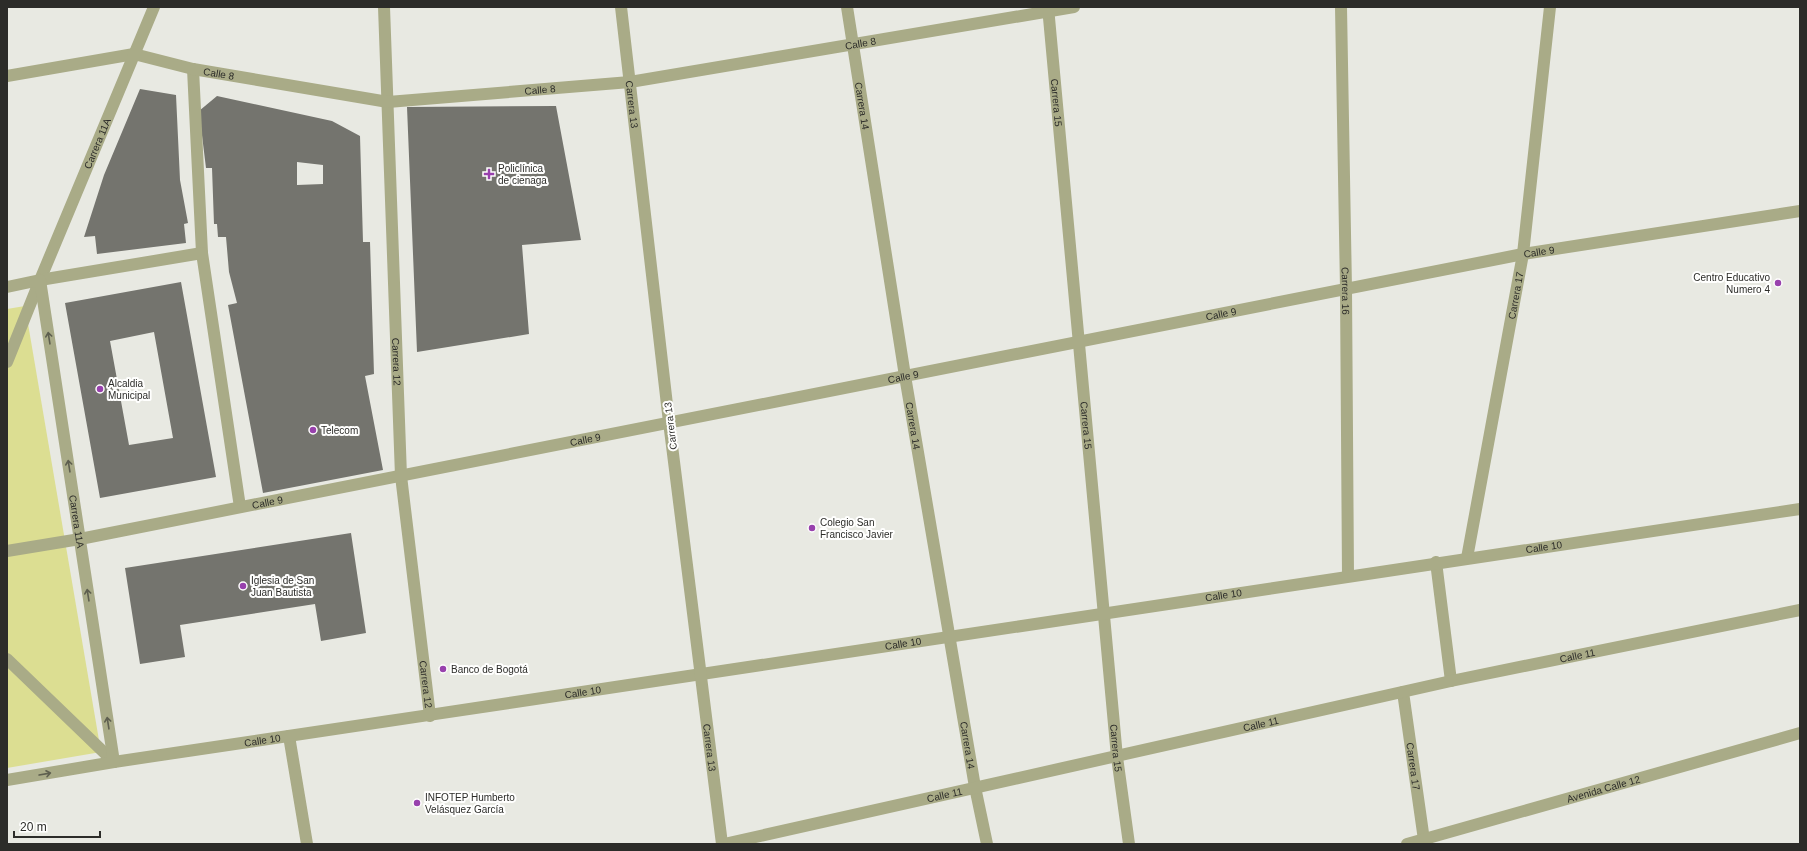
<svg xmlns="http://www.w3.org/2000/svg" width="1807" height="851" font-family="Arial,sans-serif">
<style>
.green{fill:#dcde92}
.building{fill:#74746e;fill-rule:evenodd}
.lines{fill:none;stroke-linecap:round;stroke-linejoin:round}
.pedestrian{stroke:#a9ab87;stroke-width:12}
.minor{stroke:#a9ab87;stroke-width:12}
.tertiary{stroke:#a9ab87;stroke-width:12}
.oneway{stroke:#5e5f4f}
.poi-dot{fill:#9841ad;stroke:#fffffe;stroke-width:1.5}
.labels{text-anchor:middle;stroke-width:4;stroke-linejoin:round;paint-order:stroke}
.street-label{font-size:10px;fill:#2c2c29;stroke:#fffffe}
.poi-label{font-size:10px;fill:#2c2c29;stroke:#fffffe;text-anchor:start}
</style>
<rect width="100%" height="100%" fill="#e8e9e2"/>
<path class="green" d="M25,306l76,446 -94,16v-459z"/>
<g class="building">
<path d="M140,89l36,6 4,85 8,43 -4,1 2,19 -89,11 -2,-18 -11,1 20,-62z"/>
<path d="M217,96l115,25 28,15 3,106h7l4,132 -9,2 18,94 -120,23 -35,-188 9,-2 -8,-31 -3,-35h-8l-1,-13h-3l-2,-56h-6l-7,-57zM297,162l26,3v19l-26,1z"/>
<path d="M556,106l25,134 -59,5 7,89 -112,18 -10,-245z"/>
<path d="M181,282l35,195 -116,21 -35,-195zM154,332l19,106 -44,7 -19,-104z"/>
<path d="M351,533l15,100 -45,8 -6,-37 -135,21 5,32 -45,7 -15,-96z"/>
</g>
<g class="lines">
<g class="pedestrian">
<path d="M7,362l33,-82"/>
<path d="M7,551l73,-12"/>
<path d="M7,659l107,103"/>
</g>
<g class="minor">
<path id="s1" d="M384,7l17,469 29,240"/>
<path id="s2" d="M621,7l48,415"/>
<path id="s3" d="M847,7l58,369 70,411 12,57"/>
<path id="s4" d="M1048,7l69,750 12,87"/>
<path id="s5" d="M1341,7l5,282 2,287"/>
<path d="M193,69l9,184 38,254"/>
<path id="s6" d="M7,76l127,-22 59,15 195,33 242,-20 444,-75"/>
<path id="s7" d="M40,280l114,-273"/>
<path d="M40,280l162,-27"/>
<path id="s8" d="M1467,558l56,-304 27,-247"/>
<path d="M1436,562l15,119"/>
<path id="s9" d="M1403,692l21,148"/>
<path d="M289,736l18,108"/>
<path id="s10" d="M114,762c562,-83 1123,-171 1686,-253"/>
<path id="s11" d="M724,844l727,-163 349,-71"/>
<path id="s12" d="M1407,844l393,-111"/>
</g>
<g class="tertiary">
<path id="s13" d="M7,287l33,-7 74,482 -107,18"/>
<path id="s14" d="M669,422l53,422"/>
<path id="s15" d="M80,539l1443,-285 277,-43"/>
</g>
</g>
<defs><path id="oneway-shaft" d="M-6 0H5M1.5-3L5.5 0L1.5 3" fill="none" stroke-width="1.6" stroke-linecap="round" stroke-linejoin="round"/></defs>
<g class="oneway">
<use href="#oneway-shaft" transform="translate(49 338) rotate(-99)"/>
<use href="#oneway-shaft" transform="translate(69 466) rotate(-99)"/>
<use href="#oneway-shaft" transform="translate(88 595) rotate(-99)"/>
<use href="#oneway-shaft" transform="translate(108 723) rotate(-99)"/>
<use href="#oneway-shaft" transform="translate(45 774) rotate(-10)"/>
</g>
<g class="poi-dot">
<path d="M487 168h4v4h4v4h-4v4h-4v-4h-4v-4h4z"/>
<circle cx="1778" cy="283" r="4"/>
<circle cx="100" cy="389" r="4"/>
<circle cx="313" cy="430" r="4"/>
<circle cx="812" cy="528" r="4"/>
<circle cx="243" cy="586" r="4"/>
<circle cx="443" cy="669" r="4"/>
<circle cx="417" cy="803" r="4"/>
</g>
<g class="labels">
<g class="street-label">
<text dy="4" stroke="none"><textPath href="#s6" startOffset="864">Calle 8</textPath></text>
<text dy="4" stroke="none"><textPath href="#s6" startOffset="216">Calle 8</textPath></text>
<text dy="4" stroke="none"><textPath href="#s6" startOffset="540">Calle 8</textPath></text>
<text dy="4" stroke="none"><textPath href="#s4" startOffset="96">Carrera 15</textPath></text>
<text dy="4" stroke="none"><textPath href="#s2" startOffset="98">Carrera 13</textPath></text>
<text dy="4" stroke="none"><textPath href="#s3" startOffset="100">Carrera 14</textPath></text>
<text dy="4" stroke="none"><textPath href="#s7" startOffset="148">Carrera 11A</textPath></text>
<text dy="4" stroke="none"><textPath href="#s15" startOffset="1487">Calle 9</textPath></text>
<text dy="4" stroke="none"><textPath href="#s5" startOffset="284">Carrera 16</textPath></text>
<text dy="4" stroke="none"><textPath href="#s8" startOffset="267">Carrera 17</textPath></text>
<text dy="4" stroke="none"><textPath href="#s15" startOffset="1163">Calle 9</textPath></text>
<text dy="4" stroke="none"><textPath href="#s1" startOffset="355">Carrera 12</textPath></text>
<text dy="4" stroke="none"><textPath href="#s15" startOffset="839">Calle 9</textPath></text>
<text transform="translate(670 426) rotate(-97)" y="4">Carrera 13</text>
<text dy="4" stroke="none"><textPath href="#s3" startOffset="424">Carrera 14</textPath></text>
<text dy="4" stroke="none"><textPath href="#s4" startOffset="420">Carrera 15</textPath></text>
<text dy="4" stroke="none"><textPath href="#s15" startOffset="515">Calle 9</textPath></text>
<text dy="4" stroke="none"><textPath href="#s15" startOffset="191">Calle 9</textPath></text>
<text dy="4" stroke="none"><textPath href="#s13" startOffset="278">Carrera 11A</textPath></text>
<text dy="4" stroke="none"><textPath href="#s10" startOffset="1446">Calle 10</textPath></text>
<text dy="4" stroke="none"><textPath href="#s10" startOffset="1122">Calle 10</textPath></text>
<text dy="4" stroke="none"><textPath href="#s10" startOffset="798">Calle 10</textPath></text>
<text dy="4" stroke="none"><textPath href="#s11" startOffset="874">Calle 11</textPath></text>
<text dy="4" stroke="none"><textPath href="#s1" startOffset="679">Carrera 12</textPath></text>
<text dy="4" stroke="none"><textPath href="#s10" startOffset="474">Calle 10</textPath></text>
<text dy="4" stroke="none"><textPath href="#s11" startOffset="550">Calle 11</textPath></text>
<text dy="4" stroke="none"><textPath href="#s10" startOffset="150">Calle 10</textPath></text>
<text dy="4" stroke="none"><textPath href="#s3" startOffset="748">Carrera 14</textPath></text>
<text dy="4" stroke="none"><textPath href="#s14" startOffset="328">Carrera 13</textPath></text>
<text dy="4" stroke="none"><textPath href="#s4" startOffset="744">Carrera 15</textPath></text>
<text dy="4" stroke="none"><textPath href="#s9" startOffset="75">Carrera 17</textPath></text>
<text dy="4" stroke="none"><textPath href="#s12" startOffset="204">Avenida Calle 12</textPath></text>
<text dy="4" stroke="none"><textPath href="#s11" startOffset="226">Calle 11</textPath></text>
</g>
<g class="poi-label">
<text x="498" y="172">Policlínica<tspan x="498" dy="12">de cienaga</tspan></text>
<text x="1770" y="281" text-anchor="end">Centro Educativo<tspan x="1770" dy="12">Numero 4</tspan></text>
<text x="108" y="387">Alcaldia<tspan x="108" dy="12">Municipal</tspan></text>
<text x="321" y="434">Telecom</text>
<text x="820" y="526">Colegio San<tspan x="820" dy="12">Francisco Javier</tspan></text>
<text x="251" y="584">Iglesia de San<tspan x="251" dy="12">Juan Bautista</tspan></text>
<text x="451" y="673">Banco de Bogotá</text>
<text x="425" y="801">INFOTEP Humberto<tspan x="425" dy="12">Velásquez García</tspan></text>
</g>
</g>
<rect width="1807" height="851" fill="none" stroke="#2c2c29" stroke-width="16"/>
<path d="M14 831v6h86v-6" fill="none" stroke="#2c2c29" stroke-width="2"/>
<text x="20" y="831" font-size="12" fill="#2c2c29" stroke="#fffffe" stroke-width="3" paint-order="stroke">20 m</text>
</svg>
